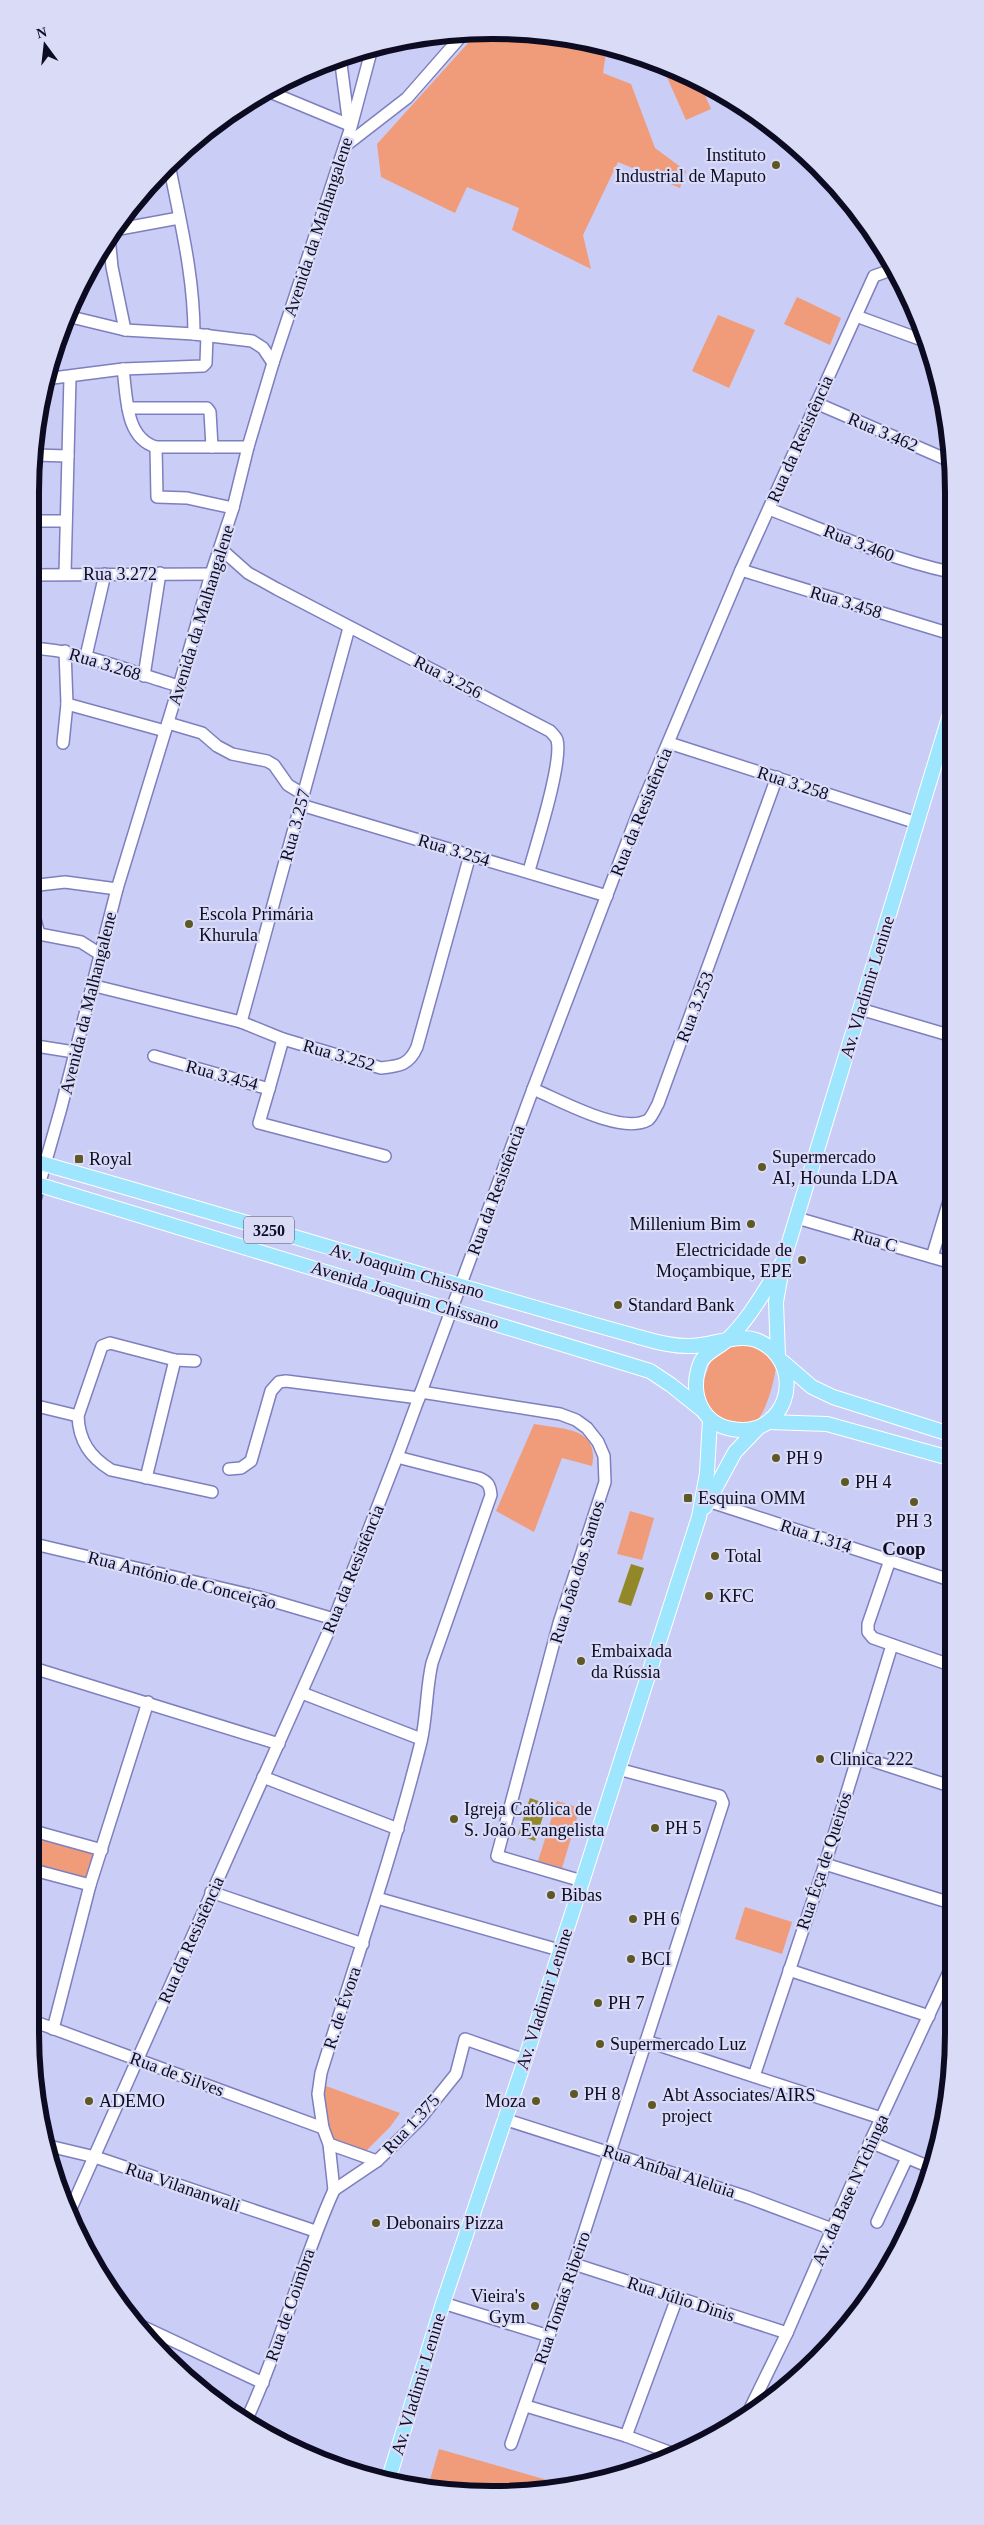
<svg xmlns="http://www.w3.org/2000/svg" width="984" height="2525" font-family="Georgia,serif">
<style>
.green{fill:#f09c7a}
.water{fill:#938829}
.lines{fill:none;stroke-linecap:round;stroke-linejoin:round}
.minor-casing{stroke:#7e7fbe;stroke-width:14}
.major-casing{stroke:#fff;stroke-width:16}
.minor{stroke:#fff;stroke-width:11}
.major{stroke:#9ee6fe;stroke-width:14}
.poi-dot{fill:#5e5824;stroke:#d9dbf7;stroke-width:2}
.labels{text-anchor:middle;stroke-width:4.5;stroke-linejoin:round;paint-order:stroke}
.shield{fill:#d9dbf7;stroke:#4a4962;stroke-width:1}
.shield-label{font-size:16px;font-weight:bold;fill:#0c0b22}
.poi-label{font-size:18px;fill:#0c0b22;stroke:#d9dbf7;text-anchor:start}
.street-label{font-size:18px;fill:#0c0b22;stroke:#d9dbf7}
.neighbourhood-label{font-size:19px;font-weight:bold;fill:#0c0b22;stroke:#d9dbf7}
.rim{fill:none;stroke:#0c0b22;stroke-width:6}
</style>
<rect width="100%" height="100%" fill="#cacdf5"/>
<g class="green">
<path d="M523,31l84,14 -4,28 28,11 24,64 31,23 -6,17 -62,-26 -35,73 8,34 -79,-39 7,-22 -52,-21 -12,26 -74,-36 -4,-33 101,-112z"/>
<path d="M672,73l29,13 10,23 -25,11 -20,-45z"/>
<path d="M797,297l44,21 -11,27 -46,-21z"/>
<path d="M718,315l37,15 -26,58 -37,-17z"/>
<path d="M755,1339l21,26c-1,15 -11,54 -25,61 -8,5 -25,3 -35,3l-16,-39 13,-35 6,-9z"/>
<path d="M534,1424c28,5 66,3 58,42l-30,-8 -28,74 -38,-21z"/>
<path d="M630,1511l24,7 -12,42 -25,-6z"/>
<path d="M557,1801l23,7 -18,60 -24,-7z"/>
<path d="M30,1830l72,20 -12,35 -60,-16z"/>
<path d="M745,1907l47,15 -10,32 -47,-15z"/>
<path d="M326,2086l74,27 -10,14 -27,27 -31,-13c-6,-18 -11,-37 -6,-55z"/>
<path d="M439,2449l115,33 -2,5 -125,3z"/>
</g>
<g class="water">
<path d="M631,1564l13,4 -13,38 -13,-4z"/>
<path d="M530,1798l17,6 -12,37 -17,-6z"/>
</g>
<g class="lines">
<defs>
<g id="minor">
<path d="M340,56l9,70"/>
<path d="M265,90l82,34"/>
<path d="M345,146l62,-48 57,-65"/>
<path d="M169,164c11,57 25,111 25,170"/>
<path d="M114,230l65,-12"/>
<path d="M109,237l3,30 13,63"/>
<path d="M67,316l58,14 69,4 58,7 11,7 10,15"/>
<path d="M856,316l66,24"/>
<path d="M123,369c4,28 2,69 33,78h92"/>
<path d="M45,379l78,-10 80,-3 3,-3 1,-28"/>
<path d="M816,403l134,58"/>
<path d="M128,408h79l3,4 2,35"/>
<path d="M156,447l1,50 30,1 46,10"/>
<path d="M35,455l33,1"/>
<path d="M769,509c60,23 118,49 181,63"/>
<path d="M30,521h36"/>
<path d="M221,549l27,24 29,16 273,142c3,3 6,6 7,9 6,22 -21,105 -28,131"/>
<path d="M741,570l210,64"/>
<path d="M65,574l5,-197"/>
<path d="M30,575l181,-1"/>
<path d="M30,648c52,2 100,24 149,38"/>
<path d="M86,656l19,-82"/>
<path d="M144,676l16,-103"/>
<path d="M67,704l98,27"/>
<path d="M168,723l34,10 15,13 15,8 35,7 7,4 14,20 15,9"/>
<path d="M63,743l4,-39 -2,-53"/>
<path d="M669,743l248,80"/>
<path d="M301,805l306,91"/>
<path d="M30,870l2,16"/>
<path d="M30,886l35,-4 52,7"/>
<path d="M30,908l3,4 6,22 42,8 19,12"/>
<path d="M91,985l150,37 42,17 98,29c19,-2 28,-3 36,-21l53,-192"/>
<path d="M860,1009l92,27"/>
<path d="M241,1022l108,-394"/>
<path d="M30,1045l44,7"/>
<path d="M154,1056l115,33 14,-50"/>
<path d="M269,1089l-10,34 126,33"/>
<path d="M533,1089c27,11 88,46 115,31 4,-3 7,-11 10,-16l119,-327"/>
<path d="M30,1217l31,-109 56,-219 62,-203 32,-112 22,-66 15,-61 25,-84 78,-236 21,-79"/>
<path d="M797,1218l155,45"/>
<path d="M932,1257l20,-66"/>
<path d="M195,1361l-20,-1 -65,-17 -8,3 -24,70c1,25 12,41 33,54l101,22"/>
<path d="M421,1392l139,22 16,6 11,8 11,14 6,14 1,26 -46,141 -62,233 85,25"/>
<path d="M30,1417l5,-9 6,-1 37,9"/>
<path d="M229,1469l12,-1 10,-7 20,-70 8,-9 7,-1 133,17"/>
<path d="M146,1478l29,-118"/>
<path d="M708,1501l245,80"/>
<path d="M30,1543l229,54 75,22"/>
<path d="M890,1560l-22,64v8l5,6 80,28"/>
<path d="M30,1667l249,77"/>
<path d="M302,1693l119,46"/>
<path d="M858,1756l95,31"/>
<path d="M263,1777l135,52"/>
<path d="M30,1830l72,20"/>
<path d="M825,1864l129,40"/>
<path d="M30,1869l60,16"/>
<path d="M211,1892l152,52"/>
<path d="M377,1898l182,52"/>
<path d="M789,1970l140,46"/>
<path d="M30,2020l293,108"/>
<path d="M53,2029l37,-144 58,-183"/>
<path d="M646,2041l235,77"/>
<path d="M754,2076l71,-212 67,-219"/>
<path d="M504,2119l243,78 85,32"/>
<path d="M870,2142l62,26"/>
<path d="M329,2144l48,17"/>
<path d="M49,2146l46,11 220,74"/>
<path d="M334,2190l-5,-46 -6,-16 -5,-34 3,-21c34,-110 72,-219 100,-331 6,-26 5,-53 11,-79l59,-168c-1,-10 -3,-13 -12,-17l-82,-21"/>
<path d="M334,2190l43,-29 42,-41 37,-46 9,-35 60,21"/>
<path d="M69,2213l265,-594 63,-162 136,-368 104,-273 104,-246 133,-294 20,-7"/>
<path d="M877,2222l30,-64"/>
<path d="M902,2235l30,-67"/>
<path d="M574,2264l213,69"/>
<path d="M443,2303l106,33"/>
<path d="M133,2322l130,61"/>
<path d="M526,2406l100,30 51,19"/>
<path d="M745,2419l42,-86 83,-191 84,-181"/>
<path d="M246,2421c35,-75 54,-156 88,-231"/>
<path d="M626,2436l51,-138"/>
<path d="M511,2444l63,-180 149,-461 -3,-7 -102,-27"/>
</g>
<g id="major">
<path d="M30,1160c206,58 410,122 616,179 17,5 38,9 55,6 17,-2 39,-11 55,-5 35,13 41,59 13,81 -10,9 -25,10 -37,8 -29,-5 -41,-32 -34,-59 1,-2 2,-8 4,-10 6,-9 18,-13 26,-21 22,-21 38,-51 55,-77"/>
<path d="M30,1182l620,189 21,14 30,24"/>
<path d="M778,1355l-2,-53 7,-40 168,-551"/>
<path d="M783,1362l29,25 21,10 120,38"/>
<path d="M769,1422l58,2 126,35"/>
<path d="M705,1507l30,-55 23,-24"/>
<path d="M388,2481l55,-178 82,-243 174,-543 8,-44 3,-54"/>
</g>
</defs>
<use href="#minor" class="minor-casing"/>
<use href="#major" class="major-casing"/>
<use href="#minor" class="minor"/>
<use href="#major" class="major"/>
</g>
<g class="poi-dot">
<circle cx="776" cy="165" r="5"/>
<circle cx="189" cy="924" r="5"/>
<rect x="74" y="1154" width="10" height="10" rx="2.5"/>
<circle cx="762" cy="1167" r="5"/>
<circle cx="751" cy="1224" r="5"/>
<circle cx="802" cy="1260" r="5"/>
<circle cx="618" cy="1305" r="5"/>
<circle cx="776" cy="1458" r="5"/>
<circle cx="845" cy="1482" r="5"/>
<rect x="683" y="1493" width="10" height="10" rx="2.5"/>
<circle cx="914" cy="1502" r="5"/>
<circle cx="715" cy="1556" r="5"/>
<circle cx="709" cy="1596" r="5"/>
<circle cx="581" cy="1661" r="5"/>
<circle cx="820" cy="1759" r="5"/>
<circle cx="454" cy="1819" r="5"/>
<circle cx="655" cy="1828" r="5"/>
<circle cx="551" cy="1895" r="5"/>
<circle cx="633" cy="1919" r="5"/>
<circle cx="631" cy="1959" r="5"/>
<circle cx="598" cy="2003" r="5"/>
<circle cx="600" cy="2044" r="5"/>
<circle cx="574" cy="2094" r="5"/>
<circle cx="89" cy="2101" r="5"/>
<circle cx="536" cy="2101" r="5"/>
<circle cx="652" cy="2105" r="5"/>
<circle cx="376" cy="2223" r="5"/>
<circle cx="535" cy="2306" r="5"/>
</g>
<g class="labels">
<rect class="shield" x="244" y="1216.5" width="50" height="27" rx="4"/>
<g class="shield-label">
<text x="269" y="1236">3250</text>
</g>
<g class="poi-label">
<text x="766" y="161" text-anchor="end">Instituto<tspan x="766" dy="21">Industrial de Maputo</tspan></text>
<text x="199" y="920">Escola Primária<tspan x="199" dy="21">Khurula</tspan></text>
<text x="772" y="1163">Supermercado<tspan x="772" dy="21">AI, Hounda LDA</tspan></text>
<text x="89" y="1165">Royal</text>
<text x="741" y="1230" text-anchor="end">Millenium Bim</text>
<text x="792" y="1256" text-anchor="end">Electricidade de<tspan x="792" dy="21">Moçambique, EPE</tspan></text>
<text x="628" y="1311">Standard Bank</text>
<text x="786" y="1464">PH 9</text>
<text x="855" y="1488">PH 4</text>
<text x="698" y="1504">Esquina OMM</text>
<text x="914" y="1527" text-anchor="middle">PH 3</text>
<text x="725" y="1562">Total</text>
<text x="719" y="1602">KFC</text>
<text x="591" y="1657">Embaixada<tspan x="591" dy="21">da Rússia</tspan></text>
<text x="830" y="1765">Clinica 222</text>
<text x="464" y="1815">Igreja Católica de<tspan x="464" dy="21">S. João Evangelista</tspan></text>
<text x="665" y="1834">PH 5</text>
<text x="561" y="1901">Bibas</text>
<text x="643" y="1925">PH 6</text>
<text x="641" y="1965">BCI</text>
<text x="608" y="2009">PH 7</text>
<text x="610" y="2050">Supermercado Luz</text>
<text x="584" y="2100">PH 8</text>
<text x="662" y="2101">Abt Associates/AIRS<tspan x="662" dy="21">project</tspan></text>
<text x="99" y="2107">ADEMO</text>
<text x="526" y="2107" text-anchor="end">Moza</text>
<text x="386" y="2229">Debonairs Pizza</text>
<text x="525" y="2302" text-anchor="end">Vieira's<tspan x="525" dy="21">Gym</tspan></text>
</g>
<g class="street-label">
<text transform="translate(318 227) rotate(-72)" y="6">Avenida da Malhangalene</text>
<text transform="translate(883 432) rotate(23)" y="6">Rua 3.462</text>
<text transform="translate(800 439) rotate(-66)" y="6">Rua da Resistência</text>
<text transform="translate(859 543) rotate(21)" y="6">Rua 3.460</text>
<text x="120" y="580">Rua 3.272</text>
<text transform="translate(846 602) rotate(17)" y="6">Rua 3.458</text>
<text transform="translate(201 615) rotate(-73)" y="6">Avenida da Malhangalene</text>
<text transform="translate(105 664) rotate(17)" y="6">Rua 3.268</text>
<text transform="translate(448 677) rotate(27)" y="6">Rua 3.256</text>
<text transform="translate(793 783) rotate(18)" y="6">Rua 3.258</text>
<text transform="translate(641 812) rotate(-68)" y="6">Rua da Resistência</text>
<text transform="translate(295 825) rotate(-75)" y="6">Rua 3.257</text>
<text transform="translate(454 850) rotate(17)" y="6">Rua 3.254</text>
<text transform="translate(867 987) rotate(-73)" y="6">Av. Vladimir Lenine</text>
<text transform="translate(88 1003) rotate(-76)" y="6">Avenida da Malhangalene</text>
<text transform="translate(695 1007) rotate(-69)" y="6">Rua 3.253</text>
<text transform="translate(339 1055) rotate(16)" y="6">Rua 3.252</text>
<text transform="translate(222 1075) rotate(15)" y="6">Rua 3.454</text>
<text transform="translate(496 1190) rotate(-70)" y="6">Rua da Resistência</text>
<text transform="translate(875 1240) rotate(16)" y="6">Rua C</text>
<text transform="translate(407 1271) rotate(16)" y="6">Av. Joaquim Chissano</text>
<text transform="translate(405 1295) rotate(17)" y="6">Avenida Joaquim Chissano</text>
<text transform="translate(816 1536) rotate(18)" y="6">Rua 1.314</text>
<text transform="translate(353 1569) rotate(-68)" y="6">Rua da Resistência</text>
<text transform="translate(577 1572) rotate(-73)" y="6">Rua João dos Santos</text>
<text transform="translate(182 1580) rotate(14)" y="6">Rua António de Conceição</text>
<text transform="translate(824 1861) rotate(-72)" y="6">Rua Éça de Queirós</text>
<text transform="translate(191 1940) rotate(-66)" y="6">Rua da Resistência</text>
<text transform="translate(544 1999) rotate(-72)" y="6">Av. Vladimir Lenine</text>
<text transform="translate(342 2008) rotate(-72)" y="6">R. de Évora</text>
<text transform="translate(177 2074) rotate(20)" y="6">Rua de Silves</text>
<text transform="translate(411 2124) rotate(-47)" y="6">Rua 1.375</text>
<text transform="translate(669 2171) rotate(18)" y="6">Rua Aníbal Aleluia</text>
<text transform="translate(183 2187) rotate(19)" y="6">Rua Vilananwali</text>
<text transform="translate(850 2190) rotate(-66)" y="6">Av. da Base N'Tchinga</text>
<text transform="translate(562 2298) rotate(-71)" y="6">Rua Tomás Ribeiro</text>
<text transform="translate(681 2299) rotate(18)" y="6">Rua Júlio Dinis</text>
<text transform="translate(290 2305) rotate(-71)" y="6">Rua de Coimbra</text>
<text transform="translate(418 2384) rotate(-73)" y="6">Av. Vladimir Lenine</text>
</g>
<g class="neighbourhood-label">
<text x="904" y="1555">Coop</text>
</g>
</g>
<path d="M0 0H984V2525H0ZM492 39H492A453 453 0 0 1 945 492V2033A453 453 0 0 1 492 2486H492A453 453 0 0 1 39 2033V492A453 453 0 0 1 492 39Z" fill="#d9dbf7" fill-rule="evenodd"/>
<path class="rim" d="M492 39H492A453 453 0 0 1 945 492V2033A453 453 0 0 1 492 2486H492A453 453 0 0 1 39 2033V492A453 453 0 0 1 492 39Z"/>
<g transform="translate(45 45) rotate(345)" stroke="#d9dbf7" stroke-width="4" paint-order="stroke">
<path d="M0-4L9 19L0 12L-9 19Z" fill="#0c0b22"/>
<text y="-8" font-size="14" font-weight="bold" text-anchor="middle" fill="#0c0b22">N</text>
</g>
</svg>
